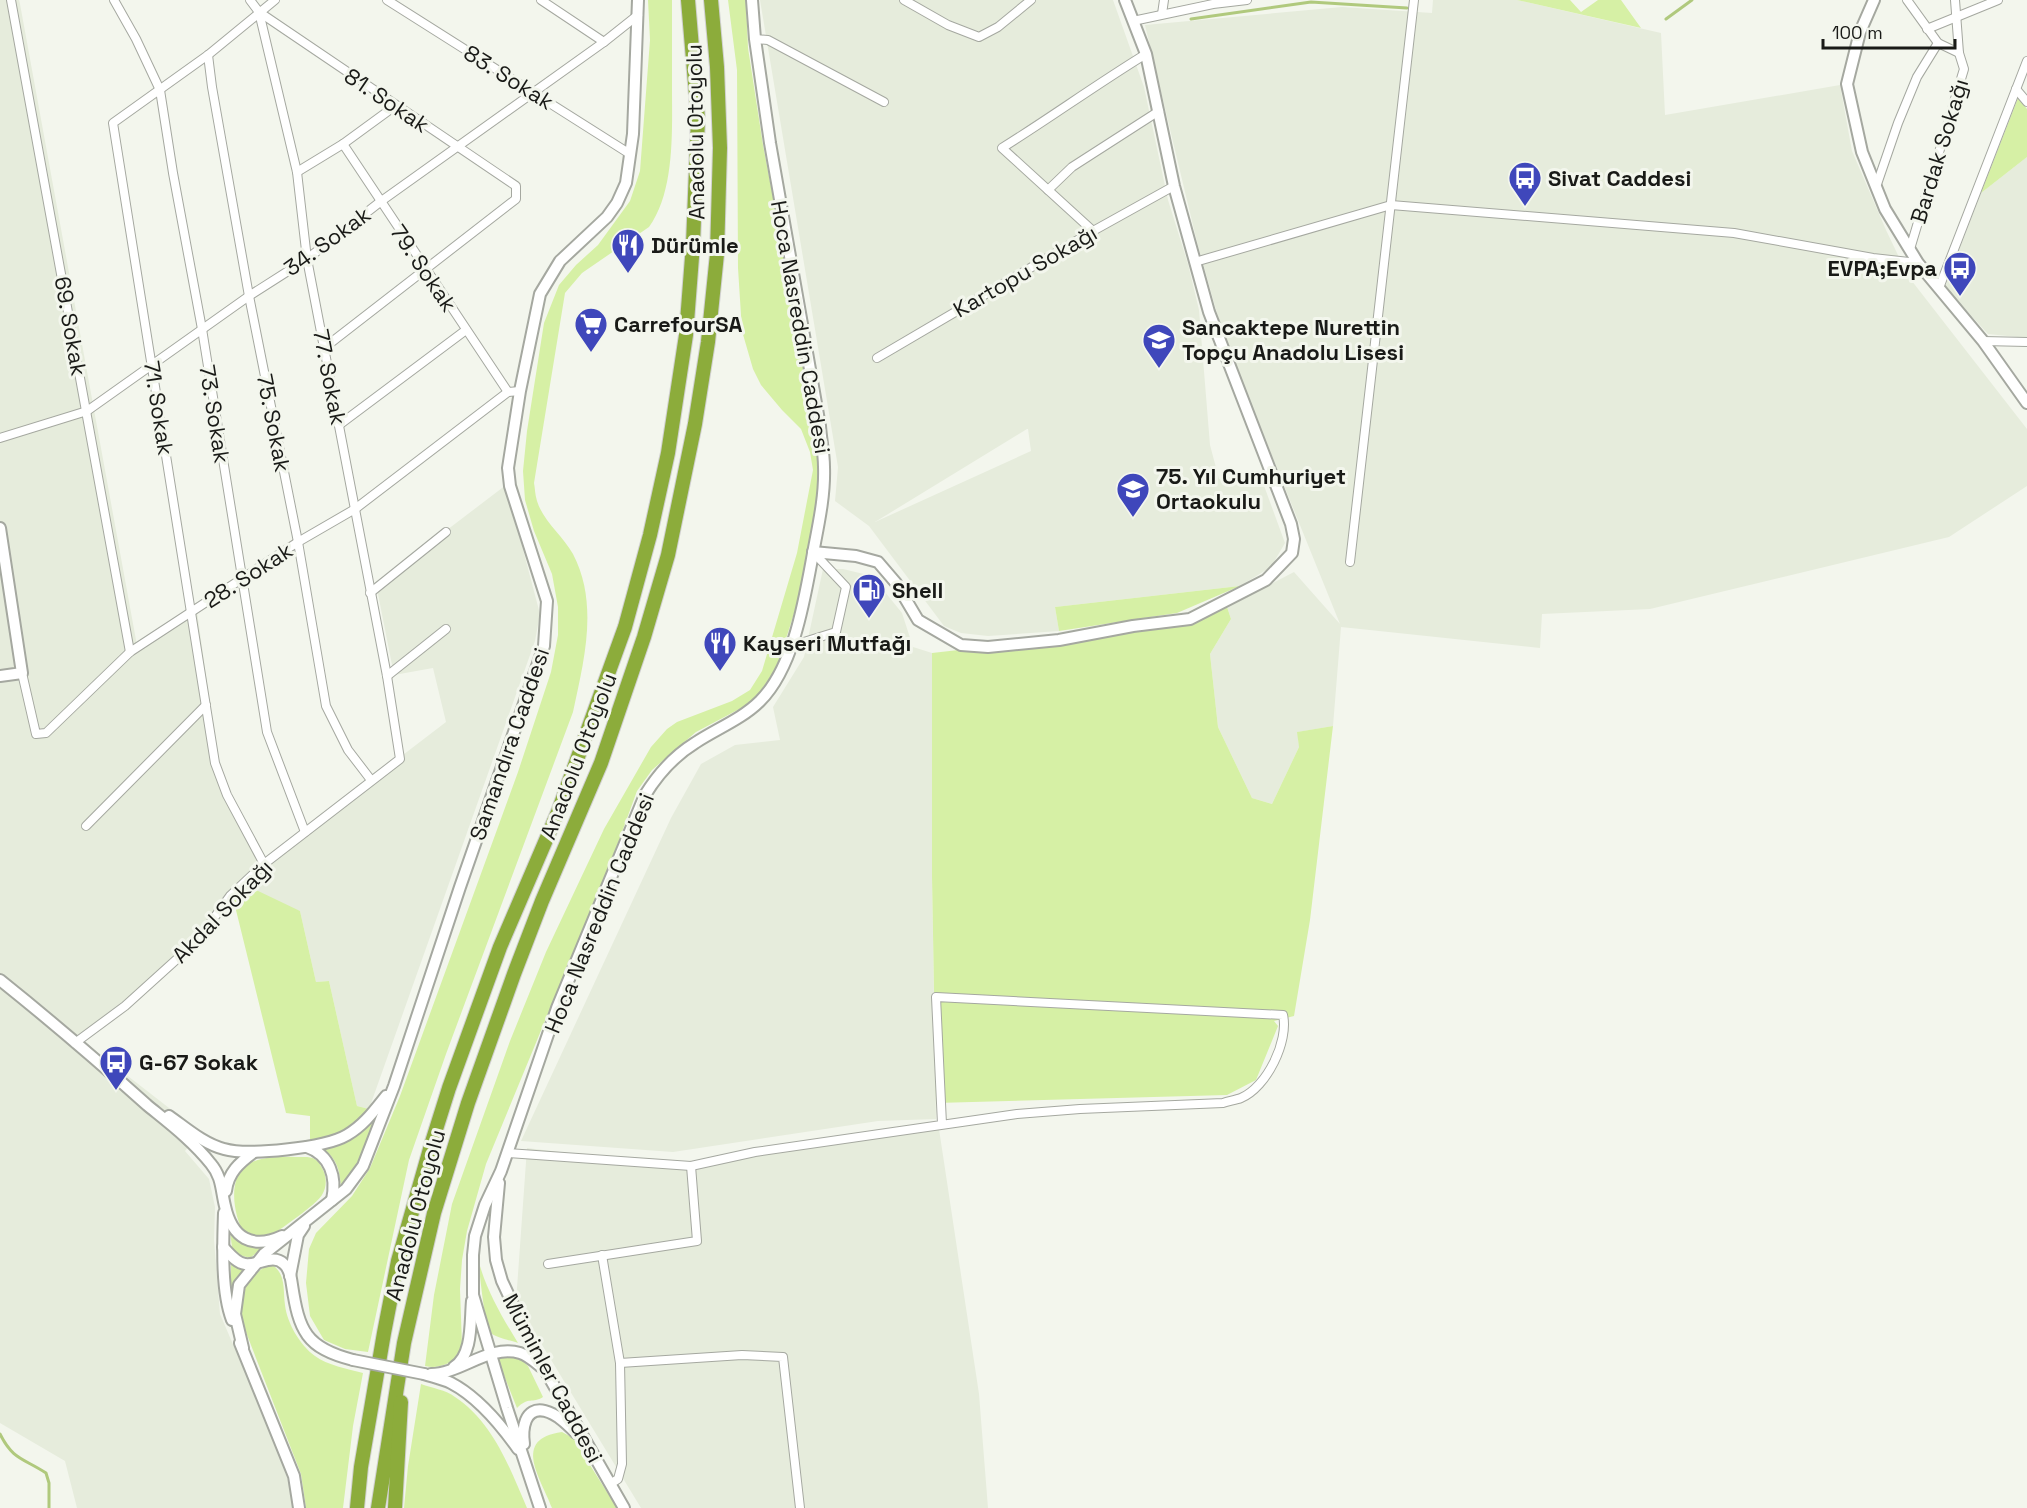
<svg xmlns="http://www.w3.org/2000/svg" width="2027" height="1508" font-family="'Space Grotesk',sans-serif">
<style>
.built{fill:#e6ecdc;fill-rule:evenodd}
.green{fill:#d6f0a5}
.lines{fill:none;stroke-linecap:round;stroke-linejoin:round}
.stream{stroke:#b0c97d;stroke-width:3}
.street-casing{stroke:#a5a8a0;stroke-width:10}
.secondary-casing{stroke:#a5a8a0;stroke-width:14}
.highway-casing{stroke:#d1d1d1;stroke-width:16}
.street{stroke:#fff;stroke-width:8}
.secondary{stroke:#fff;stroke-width:10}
.highway{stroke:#8cac3b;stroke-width:14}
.secondary-bridge-casing{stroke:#a5a8a0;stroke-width:14;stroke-linecap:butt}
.secondary-bridge{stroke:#fff;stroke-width:10}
.labels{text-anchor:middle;stroke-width:6;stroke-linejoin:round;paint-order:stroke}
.street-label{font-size:22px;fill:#191a17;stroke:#f3f6ed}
.poi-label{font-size:22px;font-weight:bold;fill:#191a17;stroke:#f3f6ed;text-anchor:start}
</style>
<rect width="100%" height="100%" fill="#f3f6ed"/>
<g class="built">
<path d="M0,0h19l1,4 118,647 59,-40 21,151 12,30 37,67 179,-137 -13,-54 -39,7 -18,-91 130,-99 34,129 -5,27 -166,468 -12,-3 -28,-125 -13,1 -16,-71 -67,-13 -104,110 -45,34 116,90 -15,19 24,28 6,28 -1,33 6,74 54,126 21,61 -1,7h-217l-12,-47 -65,-38z"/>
<path d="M760,0h353l31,87 24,113 20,64 11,46 11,135 9,34 40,-7 26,71 -14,24 -31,19 -185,21 4,24 -71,5 -27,-3 -17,-7 -75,-100 -34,-25 3,-34zM1028,429l3,22 -156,71 152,-93z"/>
<path d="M1433,0h84l144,33 4,82 175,-30 12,66 34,79 22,46 119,153v57l-78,51 -299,72 -108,5 -2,34 -199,-21 -8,99 -35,6 1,15 -27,57 -20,-6 -34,-71 -8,-73 21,-35 -4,-12 67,-35 46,52 -117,-289 -26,-93 -52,-217 197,-18 90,6z"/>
<path d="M2027,157v181l-39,-4 -43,-47 36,-94z"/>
<path d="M823,569h20l29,7 30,37 11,34 19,6v224l4,242 -58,2 -205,31 -152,-11 150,-323 30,-54 34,-19 45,-5 -7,-33 31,-50z"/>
<path d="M939,1129l40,265 9,114h-347l-125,-206 11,-154 148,18z"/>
</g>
<g class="green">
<path d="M648,0h24c0,29 0,59 0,88 0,43 3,103 -23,139l-67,46 -17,20 -31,190c1,5 1,12 3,18 6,20 26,35 36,53 26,50 11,106 0,158l-127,342 -37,106 -41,192 -23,-3 -21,-9 -14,-24 -4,-33 3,-34 7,-16 36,-37 18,-28 30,-72 47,-129 71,-195 33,-100 7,-37v-28l-6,-33 -18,-43 -9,-31 -2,-29 4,-40 17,-108 15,-38 17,-20 22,-20 32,-44 10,-30 10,-131z"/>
<path d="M728,0h18l2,48 15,97 53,277 4,45 -3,37 -19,97 -21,66 -17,25 -13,13 -51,27 -44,38 -15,21 -22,60 -129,313 -19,67 -5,29 -2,29 2,56 -2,11c-11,8 -21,13 -35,10l9,-71 18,-91 58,-163 36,-89 58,-123 47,-82 16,-18 10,-7 55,-21 18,-11 12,-19 35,-118 16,-83 -3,-18 -9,-23 -19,-19 -21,-25 -8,-16 -11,-38 -4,-63 -1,-198z"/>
<path d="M1517,0h53l11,12 17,-12h23l20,28z"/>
<path d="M2018,98l9,11v48l-46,36z"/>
<path d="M1240,586l-63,27 -118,18 -4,-24z"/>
<path d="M1227,607l4,12 -21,35 8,73 34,71 20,6 27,-57 -2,-15 36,-6 -23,194 -16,96 -20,5 4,5 -22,54 -29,15 -291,8 -4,-226v-224l246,-28z"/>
<path d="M248,886l52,25 16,71 13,-1 28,125 12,3c-20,23 -29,26 -59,31v-24l-24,-3 -53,-215z"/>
<path d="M380,1108c-9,29 -20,55 -39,79 -1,-17 -5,-32 -21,-39 30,-9 43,-13 60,-40z"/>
<path d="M304,1157c9,0 14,2 18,11 5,8 5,19 0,27 -5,9 -41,34 -52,41l-7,2 -19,-4c-11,-20 -18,-61 8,-72 16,-7 36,-5 52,-5z"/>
<path d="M230,1232c10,11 20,15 35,14l-15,12 -14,-4 -4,-7z"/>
<path d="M478,1259c8,31 23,56 40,84 -6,-2 -24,-6 -27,-10 -7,-9 -11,-60 -13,-74z"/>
<path d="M231,1262l15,7 -13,30 -2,-1z"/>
<path d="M266,1266h8c12,10 9,25 11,39 2,18 15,40 30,51 12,9 33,13 48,17l-10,53 -10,82h-37l-5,-34 -59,-152c-1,-27 0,-40 24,-56z"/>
<path d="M502,1356l17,1 9,9 15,31c-11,7 -14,-1 -26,11l-20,-50z"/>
<path d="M421,1384c11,4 25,6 34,13 38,25 55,71 72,111h-123l4,-42z"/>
<path d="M562,1432l11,6 44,70h-65c-11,-30 -41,-69 10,-76z"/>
</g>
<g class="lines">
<g class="stream">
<path d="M1191,19l120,-17 96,6"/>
<path d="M1666,19l26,-19"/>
<path d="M0,1434c13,26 23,24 46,39l3,10v25"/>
</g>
<defs>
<g id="street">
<path d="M11,0l119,652"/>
<path d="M114,0l22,39 24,51 13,83 29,156 65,403 38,100"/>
<path d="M387,0l243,154"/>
<path d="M541,0l63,42"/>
<path d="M904,0l44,25 31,12 19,-10 33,-27"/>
<path d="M1907,0l31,43 21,10 -4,-53"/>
<path d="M259,12l257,174v13l-192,149"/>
<path d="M1162,14l2,-14"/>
<path d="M1133,21l80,-17 34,-4"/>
<path d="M1927,29l71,-29"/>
<path d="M755,39l13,1 116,62"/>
<path d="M208,55l4,32 37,209 49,246 28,164 22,44 23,30"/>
<path d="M2016,89l11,13"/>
<path d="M343,144l165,248"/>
<path d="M297,172l46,-28 52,-38"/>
<path d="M1876,187l22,-64 19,-46 21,-34"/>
<path d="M1048,190l24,-23 87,-56"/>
<path d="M1093,231l-91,-83c48,-30 95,-64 144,-94"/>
<path d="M1910,249l54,-180 -5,-16"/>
<path d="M1195,262l196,-57 343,28 139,25 45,5"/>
<path d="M1939,288l88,-227"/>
<path d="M1983,341l44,1"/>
<path d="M877,358l216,-127 81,-45"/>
<path d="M339,425l127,-95"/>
<path d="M0,438l87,-27 162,-115 58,-37 73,-57 224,-160 34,-27"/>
<path d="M1350,562l64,-562"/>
<path d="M370,593l76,-61"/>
<path d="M791,646l45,-14 10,-45 -33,-35"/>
<path d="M22,673l14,61 10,-1 84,-81 168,-110 57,-33 153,-117 12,-1"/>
<path d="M387,676l59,-47"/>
<path d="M86,826l120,-121"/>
<path d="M264,864l-37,-69 -12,-32 -102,-640 95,-68 67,-55"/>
<path d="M75,1043l50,-37 73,-66 32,-44 34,-32 136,-105 -13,-83 -80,-417 -10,-87 -38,-160 -9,-12"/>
<path d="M507,1153l184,13 64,-14 262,-38 63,-5 143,-6c6,-2 13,-3 18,-5 26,-11 48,-57 42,-83l-347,-18 6,127"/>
<path d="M602,1255l18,108 2,101 -4,15 -8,5"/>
<path d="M548,1264l149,-23 -6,-75"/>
<path d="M620,1363l122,-8 41,2 17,151"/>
</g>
<g id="secondary">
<path d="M1874,0l-14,32 -13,52 15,68 23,57 33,54 65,78 44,62"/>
<path d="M0,528l22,145 -22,3"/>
<path d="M813,552l43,4 22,6 18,21 22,37 43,25 27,2 71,-7 74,-14 57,-7 76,-39 26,-27 2,-14 -3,-15 -82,-212 -35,-126 -28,-132 -21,-54"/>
<path d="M0,980c50,40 99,82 147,125 22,18 46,36 64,59 11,13 10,26 14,42 7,32 27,44 57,30"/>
<path d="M169,1116c17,12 35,28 55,33 24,7 101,-1 123,-14 17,-10 27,-24 39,-39"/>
<path d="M307,1147c23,8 30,30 25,53"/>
<path d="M499,1183l-5,54 2,23 6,21 35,75 87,152"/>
<path d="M226,1191c2,-18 13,-28 28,-39"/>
<path d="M224,1213c-1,31 -3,78 8,107"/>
<path d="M223,1247c6,6 13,16 22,17 13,2 28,-11 39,0 6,5 7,14 8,21 7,46 14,63 61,75"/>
<path d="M290,1276l8,-41 6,-9"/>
<path d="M240,1343l54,133 5,32"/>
<path d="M243,1348l-8,-34 4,-29 25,-31 82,-65 17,-23 31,-80 66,-199 84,-241 3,-45 -37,-115 -2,-18 12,-77 20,-97 20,-33 47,-44 10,-14 9,-20 7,-49 5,-134"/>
<path d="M454,1367c19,-12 16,-45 18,-66"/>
<path d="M424,1374c9,3 19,5 27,9 27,14 50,42 67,66"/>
<path d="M431,1374c29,0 58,-30 89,-21 7,2 14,8 20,13"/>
<path d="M524,1444c-2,-14 0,-38 21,-33 12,3 22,13 31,22"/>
<path d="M540,1508l-33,-100 -34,-113v-40l2,-19 10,-31 16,-34 56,-163 88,-213c13,-21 29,-39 50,-52 21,-14 47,-24 65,-42 35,-35 45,-105 54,-153 5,-26 11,-54 10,-81 0,-14 -3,-27 -4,-41l-50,-283 -15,-104 -3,-39"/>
</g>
<g id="highway">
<path d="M357,1508l4,-41 23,-134 14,-72 34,-119 17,-54 51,-141 58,-135 67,-185 25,-92 18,-82 18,-118 7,-91 5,-125 -10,-119"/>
<path d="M378,1508l26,-165 30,-130 34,-110 46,-129 28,-73 59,-138 43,-126 24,-82 27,-131 13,-82 9,-88 3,-106 -3,-81 -6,-67"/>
<path d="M395,1508l6,-106"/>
</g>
</defs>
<use href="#street" class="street-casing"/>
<use href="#secondary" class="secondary-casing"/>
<use href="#highway" class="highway-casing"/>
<use href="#street" class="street"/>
<use href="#secondary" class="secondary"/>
<use href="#highway" class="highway"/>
<defs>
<path id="secondary-bridge" d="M353,1360l71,14"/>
</defs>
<use href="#secondary-bridge" class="secondary-bridge-casing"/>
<use href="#secondary-bridge" class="secondary-bridge"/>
</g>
<defs>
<symbol id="bus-pin" viewBox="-11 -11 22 30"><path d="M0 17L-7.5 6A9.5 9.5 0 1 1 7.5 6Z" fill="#3f47bb" stroke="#f3f6ed"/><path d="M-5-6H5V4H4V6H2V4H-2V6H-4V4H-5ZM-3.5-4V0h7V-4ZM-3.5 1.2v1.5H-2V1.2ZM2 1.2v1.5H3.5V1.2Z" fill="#fff"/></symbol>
<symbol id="restaurant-pin" viewBox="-11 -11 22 30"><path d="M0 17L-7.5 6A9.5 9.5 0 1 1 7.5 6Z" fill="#3f47bb" stroke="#f3f6ed"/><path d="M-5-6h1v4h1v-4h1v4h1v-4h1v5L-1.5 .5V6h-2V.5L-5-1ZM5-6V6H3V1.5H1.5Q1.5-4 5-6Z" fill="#fff"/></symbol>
<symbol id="supermarket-pin" viewBox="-11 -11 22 30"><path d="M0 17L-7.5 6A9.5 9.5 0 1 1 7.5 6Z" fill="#3f47bb" stroke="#f3f6ed"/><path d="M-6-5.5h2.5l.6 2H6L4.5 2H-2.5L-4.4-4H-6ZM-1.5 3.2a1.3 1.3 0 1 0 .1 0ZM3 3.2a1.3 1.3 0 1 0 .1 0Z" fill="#fff"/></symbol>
<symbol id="school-pin" viewBox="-11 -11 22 30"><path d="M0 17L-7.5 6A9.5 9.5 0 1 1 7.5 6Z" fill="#3f47bb" stroke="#f3f6ed"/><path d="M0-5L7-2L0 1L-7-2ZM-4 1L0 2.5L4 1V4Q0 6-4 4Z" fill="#fff"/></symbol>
<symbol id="fuel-pin" viewBox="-11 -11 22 30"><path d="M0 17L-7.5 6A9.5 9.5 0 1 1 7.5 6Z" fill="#3f47bb" stroke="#f3f6ed"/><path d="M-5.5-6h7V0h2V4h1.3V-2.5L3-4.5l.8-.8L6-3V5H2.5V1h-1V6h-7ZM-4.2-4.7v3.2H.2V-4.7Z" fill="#fff"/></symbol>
</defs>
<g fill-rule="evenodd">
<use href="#bus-pin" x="1506" y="159" width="38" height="52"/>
<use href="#restaurant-pin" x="609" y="226" width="38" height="52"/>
<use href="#bus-pin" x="1941" y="249" width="38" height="52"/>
<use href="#supermarket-pin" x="572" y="305" width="38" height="52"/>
<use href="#school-pin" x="1140" y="321" width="38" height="52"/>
<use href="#school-pin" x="1114" y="470" width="38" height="52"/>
<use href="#fuel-pin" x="850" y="571" width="38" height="52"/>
<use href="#restaurant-pin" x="701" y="624" width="38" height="52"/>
<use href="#bus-pin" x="97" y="1043" width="38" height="52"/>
</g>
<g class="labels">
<g class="street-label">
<text transform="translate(509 77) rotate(32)" y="8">83. Sokak</text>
<text transform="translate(387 100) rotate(34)" y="8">81. Sokak</text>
<text transform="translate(695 132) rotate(-91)" y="8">Anadolu Otoyolu</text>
<text transform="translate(1939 151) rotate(-73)" y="8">Bardak Sokağı</text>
<text transform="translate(327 241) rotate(-36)" y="8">34. Sokak</text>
<text transform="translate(424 268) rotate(56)" y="8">79. Sokak</text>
<text transform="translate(1025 271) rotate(-30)" y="8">Kartopu Sokağı</text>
<text transform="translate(71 326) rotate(80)" y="8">69. Sokak</text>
<text transform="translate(801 327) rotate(80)" y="8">Hoca Nasreddin Caddesi</text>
<text transform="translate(330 377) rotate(79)" y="8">77. Sokak</text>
<text transform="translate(159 408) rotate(81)" y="8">71. Sokak</text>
<text transform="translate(215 414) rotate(81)" y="8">73. Sokak</text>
<text transform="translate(274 423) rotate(79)" y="8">75. Sokak</text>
<text transform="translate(248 575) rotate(-33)" y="8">28. Sokak</text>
<text transform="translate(509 744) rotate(-71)" y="8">Samandıra Caddesi</text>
<text transform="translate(578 756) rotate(-69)" y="8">Anadolu Otoyolu</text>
<text transform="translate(222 911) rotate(-46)" y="8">Akdal Sokağı</text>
<text transform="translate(599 913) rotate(-68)" y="8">Hoca Nasreddin Caddesi</text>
<text transform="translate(415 1215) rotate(-75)" y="8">Anadolu Otoyolu</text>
<text transform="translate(553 1378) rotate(62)" y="8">Müminler Caddesi</text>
</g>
<g class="poi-label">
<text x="1548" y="186">Sivat Caddesi</text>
<text x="651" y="253">Dürümle</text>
<text x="1937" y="276" text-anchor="end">EVPA;Evpa</text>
<text x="614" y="332">CarrefourSA</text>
<text x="1182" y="335">Sancaktepe Nurettin<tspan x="1182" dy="25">Topçu Anadolu Lisesi</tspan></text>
<text x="1156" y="484">75. Yıl Cumhuriyet<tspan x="1156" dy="25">Ortaokulu</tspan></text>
<text x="892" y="598">Shell</text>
<text x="743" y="651">Kayseri Mutfağı</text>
<text x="139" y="1070">G-67 Sokak</text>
</g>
</g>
<path d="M1823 39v9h132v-9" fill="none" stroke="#191a17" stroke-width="3"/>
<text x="1832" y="39" font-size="18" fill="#191a17" stroke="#f3f6ed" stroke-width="4.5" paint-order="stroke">100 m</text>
</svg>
